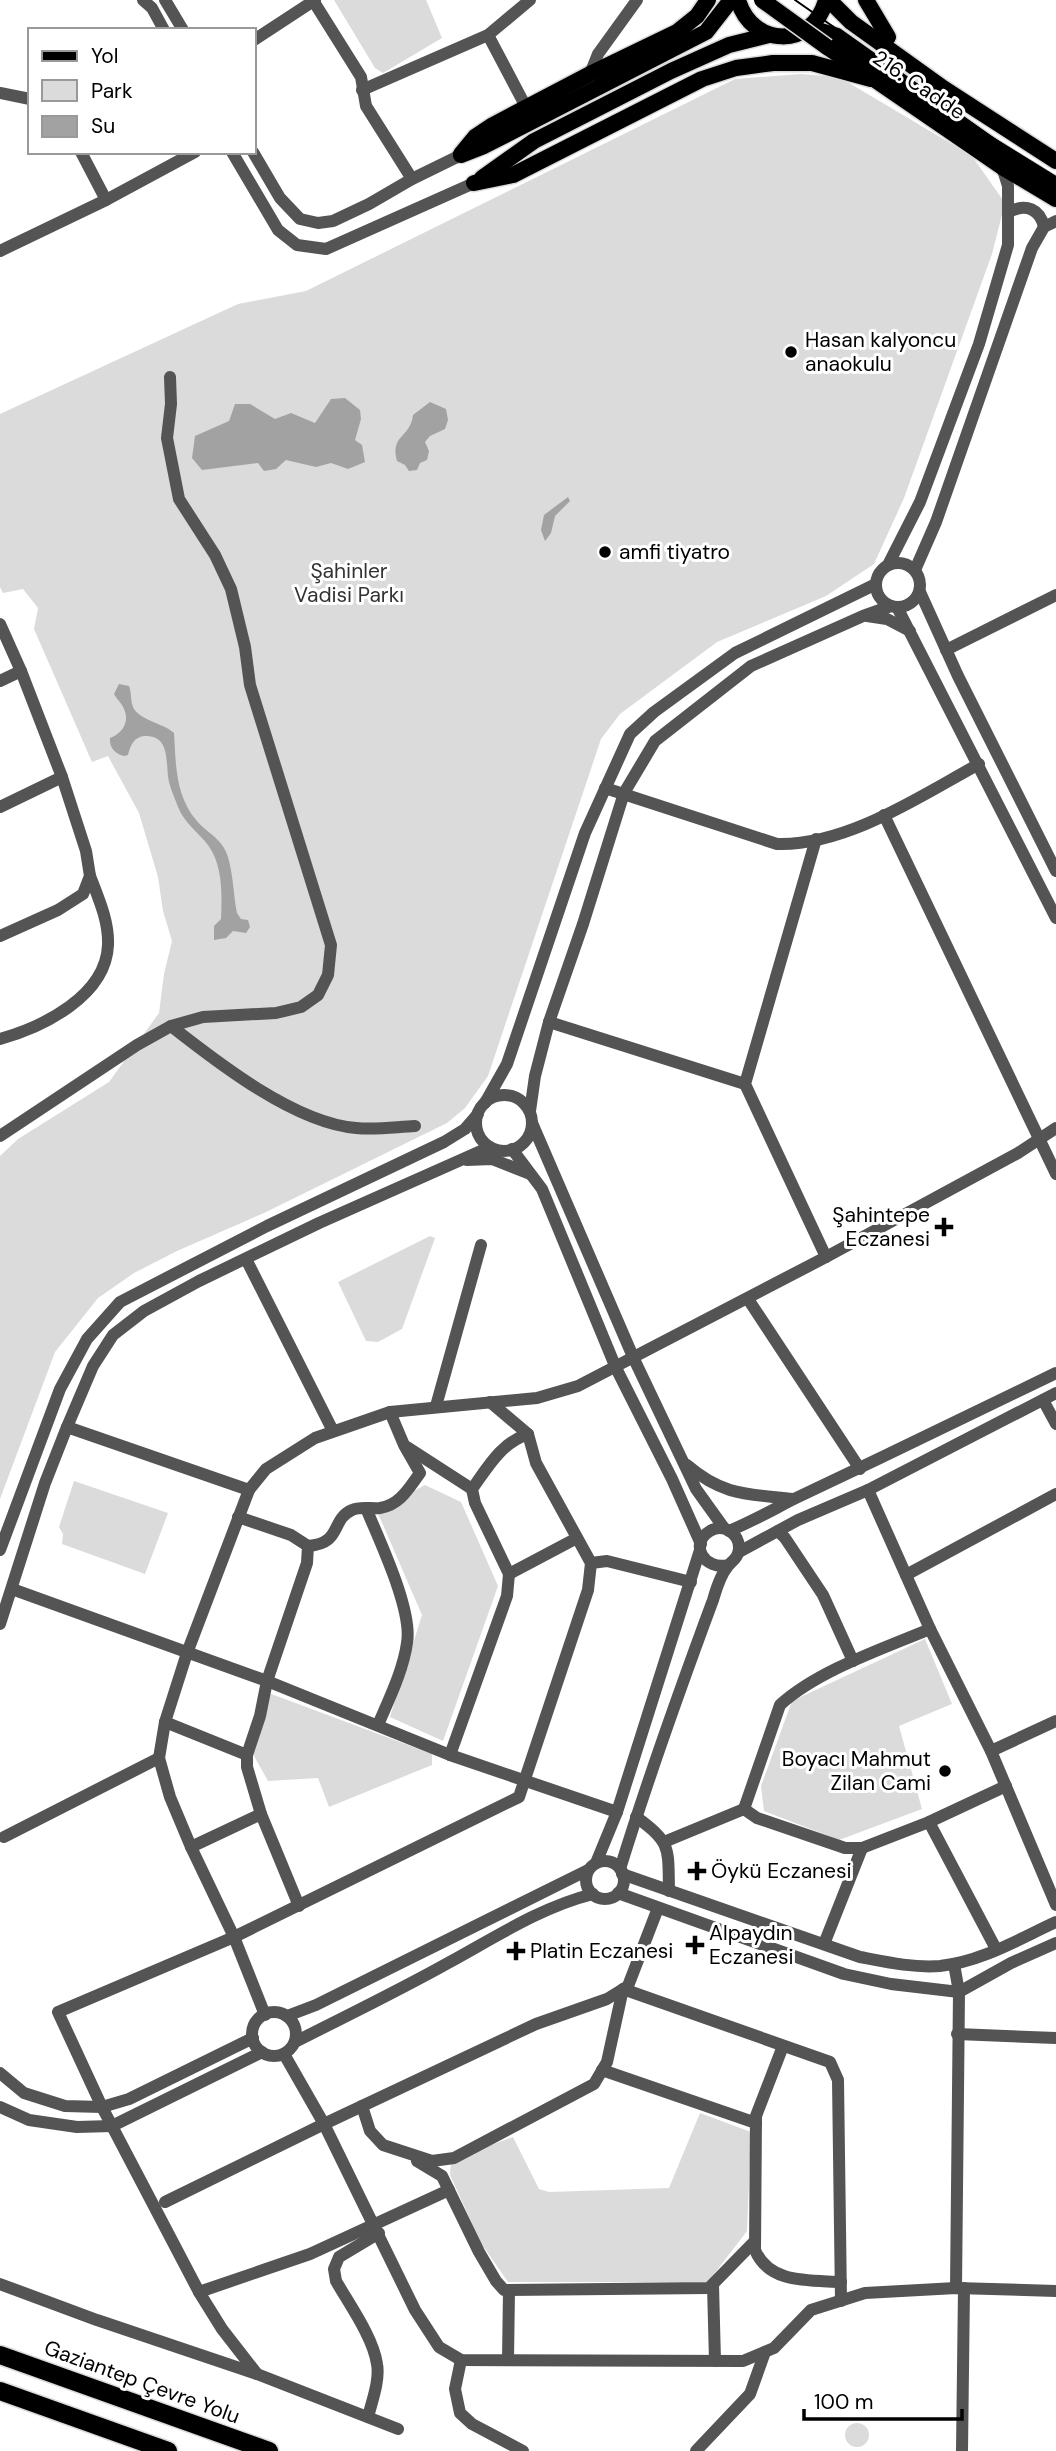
<svg xmlns="http://www.w3.org/2000/svg" width="1056" height="2451" font-family="'DM Sans',sans-serif">
<style>
.green{fill:#dbdbdb}
.water{fill:#a2a2a2}
.lines{fill:none;stroke-linecap:round;stroke-linejoin:round}
.major-casing{stroke:#dbdbdb;stroke-width:19}
.highway-casing{stroke:#dbdbdb;stroke-width:21}
.minor{stroke:#545454;stroke-width:12}
.major{stroke:#000;stroke-width:16}
.highway{stroke:#000;stroke-width:18}
.tram{stroke:#000;stroke-width:2}
.major-bridge-casing{stroke:#dbdbdb;stroke-width:19;stroke-linecap:butt}
.major-bridge{stroke:#000;stroke-width:16}
.poi-dot{fill:#000;stroke:#fff;stroke-width:2.5}
.labels{text-anchor:middle;stroke-width:6;stroke-linejoin:round;paint-order:stroke}
.street-label{font-size:21px;fill:#000;stroke:#fff}
.poi-label{font-size:21px;fill:#000;stroke:#fff;text-anchor:start}
.park-label{font-size:21px;fill:#323232;stroke:#fff}
</style>
<rect width="100%" height="100%" fill="#fff"/>
<g class="green">
<path d="M334,0h92l16,38 -59,35 -8,-5z"/>
<path d="M801,74l38,3 133,79 33,47 -13,51 -88,244 -30,66 -48,32 -109,46 -97,72 -19,25 -113,337 -23,32 -18,15 -183,90 -87,38 -43,22 -36,25 -43,54 -55,147v-343l18,-17 91,-57 50,-69 5,-39 8,-33 -9,-30 -5,-34 -19,-64 -31,-57 -16,6 -58,-133 4,-21 -15,-19 -20,4 -3,-6v-173l238,-110 68,-13 429,-212z"/>
<path d="M430,1236l5,2 -33,91 -24,13 -12,-1 -28,-59z"/>
<path d="M74,1481l94,32 -23,61 -83,-30 1,-10 -4,-7z"/>
<path d="M425,1485l36,17 37,84 -55,155 -53,-24 32,-102 -45,-104z"/>
<path d="M925,1639l27,65 -53,22 23,83 -83,31 -75,-29 -3,-25 31,-85z"/>
<path d="M266,1692l166,62v11l-103,42 -11,-29 -50,3 -19,-34z"/>
<path d="M700,2113l51,19 -4,99 -39,51h-200l-27,-39 -31,-68 1,-15 62,-23 26,52 10,3 120,-4z"/>
<circle cx="857" cy="2435" r="12"/>
</g>
<g class="water">
<path d="M345,398l15,12 1,9 -6,21 7,5 3,17 -17,7 -17,-6 -15,4 -30,-7 -10,9 -12,2 -6,-8 -56,7 -10,-12 3,-22 34,-15 6,-17h15l25,15 16,-6 24,10 16,-24z"/>
<path d="M430,402l16,7 2,11 -3,9 -15,7 -5,6 4,9 -2,9 -7,3 -3,7 -8,1 -4,-6 -8,-4c-7,-27 13,-22 16,-46z"/>
<path d="M568,497l2,4 -15,15 -4,17 -6,8 -4,-11 3,-15z"/>
<path d="M119,684l10,2c3,7 1,16 5,23 8,12 29,14 40,24 2,31 1,63 23,88 8,10 20,15 27,27 9,15 9,46 13,65l4,6 7,1 2,7 -4,6 -13,-2 -7,7 -12,2v-14l7,-7c1,-24 2,-54 -13,-74 -10,-13 -23,-21 -30,-38 -3,-8 -7,-17 -9,-25 -4,-16 3,-48 -25,-46 -10,1 -14,10 -16,19l-4,1c-8,-2 -15,-8 -14,-18 12,-4 20,-16 14,-29 -2,-6 -7,-9 -10,-15z"/>
</g>
<g class="lines">
<defs>
<g id="major">
<path d="M738,0c14,48 75,49 88,0"/>
<path d="M829,0l22,22 92,66 113,73"/>
<path d="M866,0l22,37"/>
<path d="M801,32l13,-3 23,7 158,112 61,38"/>
<path d="M827,47l175,120 54,32"/>
<path d="M461,154l14,-17 18,-12 97,-51 87,-42 20,-16 11,-16"/>
<path d="M461,155l23,-9 222,-114 25,-32"/>
<path d="M482,178l52,-37 137,-70 58,-26 40,-10"/>
<path d="M474,183l39,-8 189,-96 34,-11 37,-5h39l59,16"/>
</g>
<g id="highway">
<path d="M0,2355l269,96"/>
<path d="M0,2391l168,60"/>
</g>
</defs>
<use href="#major" class="major-casing"/>
<use href="#highway" class="highway-casing"/>
<g class="minor">
<path d="M143,0l9,8 12,22"/>
<path d="M165,0l18,30"/>
<path d="M314,2l47,75 5,29 46,73"/>
<path d="M488,35l38,72"/>
<path d="M254,40l61,-40"/>
<path d="M590,74l8,-20 39,-54"/>
<path d="M362,90l126,-55 42,-35"/>
<path d="M0,93l30,6"/>
<path d="M81,152l25,48"/>
<path d="M232,152l46,78 19,15 29,4 148,-66"/>
<path d="M253,152l27,46 20,21 18,4 15,-2 36,-17 43,-25 49,-24"/>
<path d="M1009,212c17,-9 31,-3 35,15"/>
<path d="M0,251l106,-51 89,-48"/>
<circle cx="898" cy="585" r="22"/>
<path d="M888,565l32,-63 59,-158 29,-99v-59l-6,-19"/>
<path d="M915,570l21,-48 96,-274 12,-21 12,-6"/>
<path d="M920,592l38,84 98,195"/>
<path d="M897,607l159,311"/>
<path d="M867,616l20,3 23,12"/>
<path d="M0,624l21,47 41,106 24,74 4,25 -7,18 -25,16 -58,26"/>
<path d="M946,650l110,-55"/>
<path d="M0,681l21,-10"/>
<path d="M605,788l172,56c69,2 142,-47 202,-80"/>
<path d="M0,807l62,-30"/>
<path d="M884,815l172,359"/>
<path d="M816,839l-71,245 81,173"/>
<path d="M549,1022l196,62"/>
<path d="M171,1026c47,37 124,97 185,102 20,2 39,-1 59,-2"/>
<path d="M0,1039c43,-12 106,-43 108,-94 1,-24 -10,-48 -18,-69"/>
<circle cx="504" cy="1123" r="28"/>
<path d="M485,1103l22,-39 78,-231 45,-99 24,-22 81,-59 141,-69"/>
<path d="M530,1111l5,-35 14,-54 34,-98 41,-131 31,-52 96,-75 112,-50 28,-10"/>
<path d="M532,1123l102,236 62,130 28,39"/>
<path d="M0,1136l137,-91 34,-19 32,-9 73,-4 25,-6 17,-12 10,-20 3,-30 -81,-260 -5,-38 -14,-58 -16,-34 -36,-56 -12,-61 4,-34 -1,-27"/>
<path d="M512,1149l30,40 74,179 56,111 29,65"/>
<path d="M467,1160l25,-1 38,15"/>
<path d="M246,1259l87,172"/>
<path d="M748,1299l112,170"/>
<path d="M1043,1400l13,24"/>
<path d="M436,1406l45,-161"/>
<path d="M67,1427l182,63"/>
<path d="M407,1447l65,42"/>
<path d="M687,1465c36,31 61,29 106,34"/>
<path d="M868,1490l62,139 61,122 65,154"/>
<path d="M366,1508c13,32 47,102 41,135 -4,28 -18,56 -29,82"/>
<path d="M238,1517l53,18 17,11 -1,17 -40,118 -7,35 -13,39v12l14,47 38,92"/>
<path d="M729,1531c24,-10 45,-22 67,-33 87,-41 174,-83 260,-125"/>
<path d="M778,1531l7,7 38,57 30,66"/>
<path d="M308,1546c35,-3 22,-26 44,-36 8,-4 19,-1 28,-2 20,-3 29,-20 40,-35l-16,-28 -14,-33"/>
<path d="M0,1550l60,-161 27,-50 33,-37 147,-76 177,-84 21,-13 13,-15"/>
<path d="M739,1552l59,-32 70,-30 188,-97"/>
<path d="M591,1563l16,-2 84,21"/>
<path d="M509,1574l68,-36"/>
<path d="M906,1575l150,-81"/>
<path d="M12,1589l255,92 183,74 167,57"/>
<path d="M0,1624l45,-141 22,-56 26,-61 20,-31 31,-24 55,-30 120,-58 171,-76"/>
<path d="M930,1629c-48,20 -113,42 -150,76l-36,104 13,9 88,30h17l67,-26 77,-36"/>
<path d="M165,1722l82,33"/>
<path d="M991,1751l65,-30"/>
<path d="M450,1755l57,-159 2,-22 -34,-71 -3,-14c16,-22 29,-46 56,-55"/>
<path d="M636,1817c36,25 32,32 33,74"/>
<path d="M929,1822l67,127"/>
<path d="M4,1837l155,-79"/>
<path d="M664,1842l80,-33"/>
<path d="M191,1847l70,-33"/>
<circle cx="605" cy="1880" r="19"/>
<path d="M596,1863l21,-51 83,-262"/>
<path d="M620,1869c28,-91 60,-180 93,-269 3,-10 7,-25 15,-34 5,-6 10,-8 11,-17 1,-16 -16,-26 -29,-18 -22,13 -5,40 18,34"/>
<path d="M622,1874l238,83c26,5 53,11 80,9 41,-4 79,-27 116,-44"/>
<path d="M618,1893l226,81 47,10 68,8 52,-29 45,-20"/>
<path d="M824,1944l38,-96"/>
<path d="M954,1964l5,28 -3,296"/>
<circle cx="274" cy="2034" r="22"/>
<path d="M265,2015l-31,-78 -43,-90 -21,-50 -11,-39 6,-36 22,-69 62,-163 17,-21 49,-31 75,-26 147,-14 41,-12 248,-129 192,-104 38,-25"/>
<path d="M287,2016l29,-11 272,-135"/>
<path d="M957,2034l99,4"/>
<path d="M295,2042c51,-26 103,-51 153,-79 46,-25 93,-56 145,-69"/>
<path d="M783,2046l-27,70 -1,134c14,34 54,30 86,32"/>
<path d="M284,2054l40,70 91,186 24,37 22,13 282,1 31,-13 37,-38 54,-17 91,-5 100,3"/>
<path d="M602,2070l154,53"/>
<path d="M0,2073l24,20 41,13 37,1 27,-8 124,-61"/>
<path d="M362,2106l8,25 13,14 49,16 22,-3 140,-74 13,-22 16,-73 207,73 8,18 3,221"/>
<path d="M0,2107l29,13 48,7 35,-1 150,-74"/>
<path d="M417,2161l25,15 37,76 17,29 8,9 205,-2 46,-47"/>
<path d="M165,2202l159,-78 212,-100 71,-25 21,-13 30,-78"/>
<path d="M0,2284l97,36 160,54 141,55"/>
<path d="M713,2285l2,76"/>
<path d="M199,2292l111,-38 139,-64"/>
<path d="M461,2360l-6,29 5,24 12,11 51,27"/>
<path d="M508,2360l1,-70"/>
<path d="M257,2374l-35,-45 -23,-37 -97,-185 -44,-95 176,-75 285,-140 69,-207 3,-27 -55,-100 -8,-29 -38,-32"/>
<path d="M368,2417c4,-16 12,-37 9,-53 -4,-27 -28,-60 -41,-83l-2,-12 5,-12 40,-24"/>
<path d="M696,2451l54,-57 15,-42"/>
<path d="M962,2451l2,-163"/>
</g>
<use href="#major" class="major"/>
<use href="#highway" class="highway"/>
<path class="tram" d="M795,0l195,136 66,41"/>
<defs>
<path id="major-bridge" d="M762,0l65,47"/>
</defs>
<use href="#major-bridge" class="major-bridge-casing"/>
<use href="#major-bridge" class="major-bridge"/>
</g>
<g class="poi-dot">
<circle cx="791" cy="352" r="7"/>
<circle cx="605" cy="552" r="7"/>
<path d="M940.5 1216.5h7v7h7v7h-7v7h-7v-7h-7v-7h7z"/>
<circle cx="945" cy="1771" r="7"/>
<path d="M693.5 1860.5h7v7h7v7h-7v7h-7v-7h-7v-7h7z"/>
<path d="M691.5 1934.5h7v7h7v7h-7v7h-7v-7h-7v-7h7z"/>
<path d="M512.5 1940.5h7v7h7v7h-7v7h-7v-7h-7v-7h7z"/>
</g>
<g class="labels">
<g class="street-label">
<text transform="translate(919 85) rotate(34)" y="7">216. Cadde</text>
<text transform="translate(142 2382) rotate(20)" y="7">Gaziantep Çevre Yolu</text>
</g>
<g class="poi-label">
<text x="805" y="347">Hasan kalyoncu<tspan x="805" dy="24">anaokulu</tspan></text>
<text x="619" y="559">amfi tiyatro</text>
<text x="930" y="1222" text-anchor="end">Şahintepe<tspan x="930" dy="24">Eczanesi</tspan></text>
<text x="931" y="1766" text-anchor="end">Boyacı Mahmut<tspan x="931" dy="24">Zilan Cami</tspan></text>
<text x="711" y="1878">Öykü Eczanesi</text>
<text x="709" y="1940">Alpaydın<tspan x="709" dy="24">Eczanesi</tspan></text>
<text x="530" y="1958">Platin Eczanesi</text>
</g>
<g class="park-label">
<text x="349" y="578">Şahinler<tspan x="349" dy="24">Vadisi Parkı</tspan></text>
</g>
</g>
<rect x="28" y="28" width="228" height="126" fill="#ffffff" stroke="#999999" stroke-width="2"/>
<rect x="42" y="51" width="35" height="10" fill="#000000" stroke="#999999" stroke-width="2"/>
<text x="91" y="63" font-size="21" fill="#000000">Yol</text>
<rect x="42" y="80" width="35" height="21" fill="#dbdbdb" stroke="#999999" stroke-width="2"/>
<text x="91" y="98" font-size="21" fill="#000000">Park</text>
<rect x="42" y="116" width="35" height="21" fill="#a2a2a2" stroke="#999999" stroke-width="2"/>
<text x="91" y="133" font-size="21" fill="#000000">Su</text>
<path d="M804 2409v10h158v-10" fill="none" stroke="#000000" stroke-width="3.5"/>
<text x="814" y="2409" font-size="21" fill="#000000" stroke="#ffffff" stroke-width="5" paint-order="stroke">100 m</text>
</svg>
